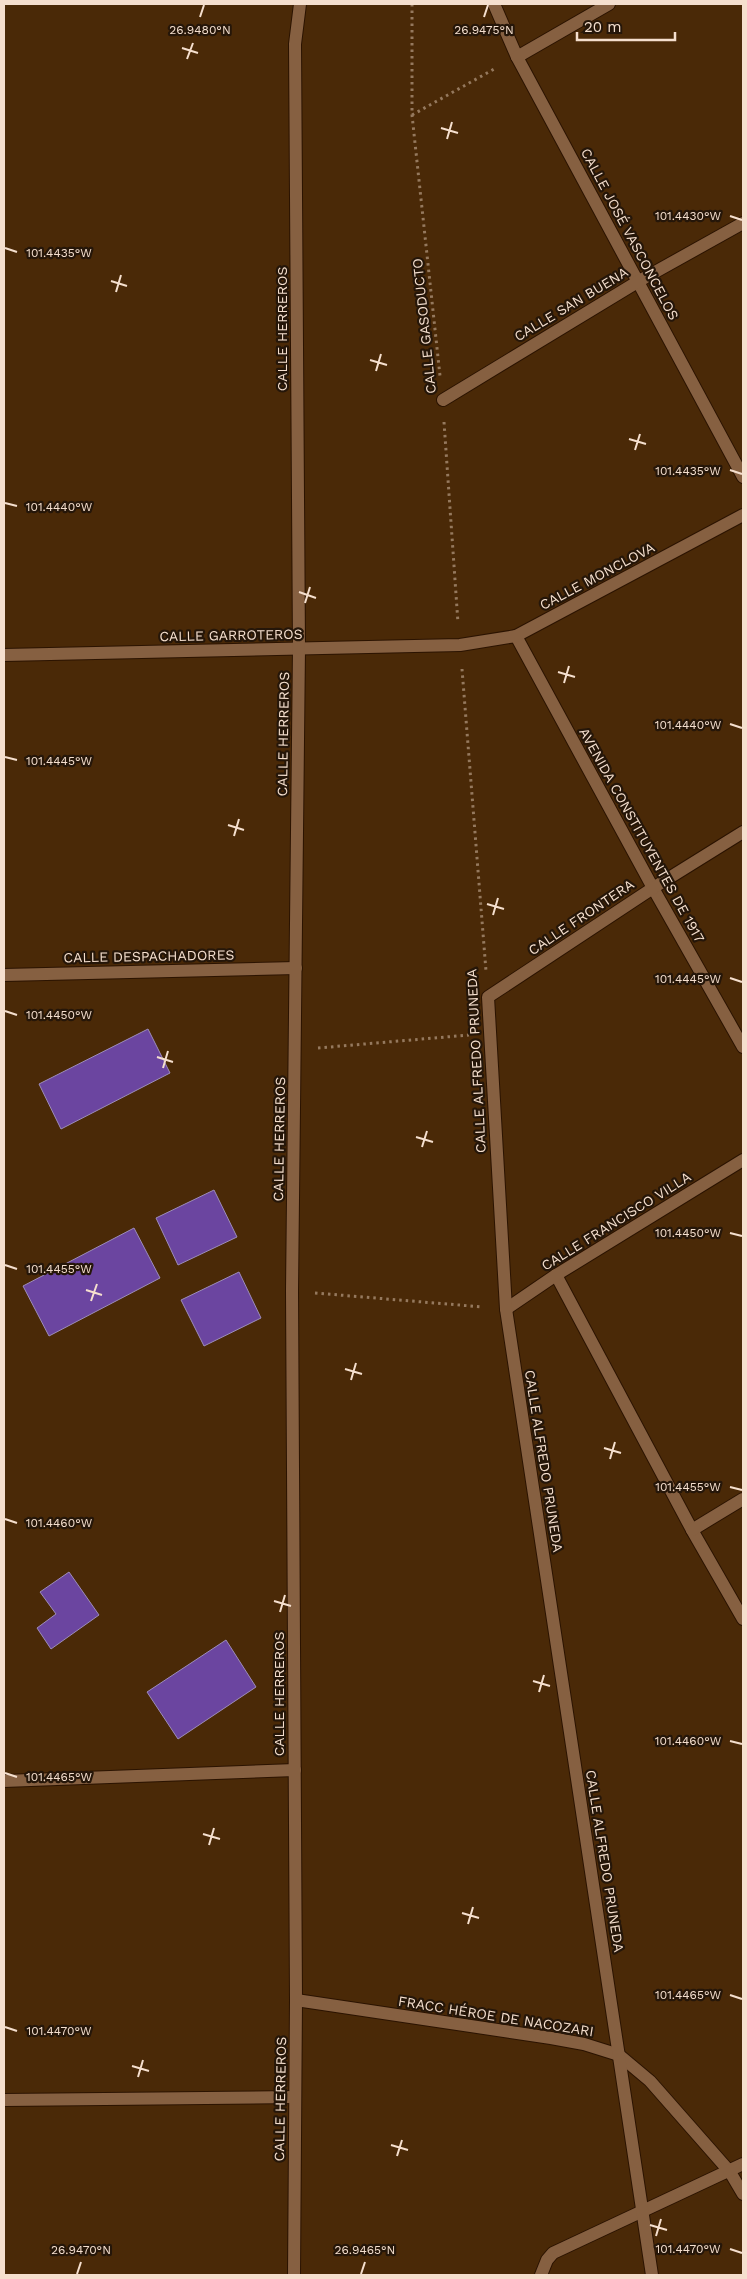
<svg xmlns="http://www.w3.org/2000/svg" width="747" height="2279" font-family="'Work Sans',sans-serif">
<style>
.building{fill:#6b45a0;stroke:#9d8dba}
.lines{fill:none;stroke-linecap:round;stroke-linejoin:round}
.street-casing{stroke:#2b1300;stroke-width:14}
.path{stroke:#95795e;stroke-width:3;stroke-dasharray:2.5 4;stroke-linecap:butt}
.street{stroke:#866041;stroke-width:12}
.ticks{fill:none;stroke:#f5dfce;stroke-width:2}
.labels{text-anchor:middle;stroke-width:4.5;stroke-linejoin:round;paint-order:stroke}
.street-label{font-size:14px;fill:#f5dfce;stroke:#251609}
.ticks-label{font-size:12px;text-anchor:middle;fill:#f5dfce;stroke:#251609;stroke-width:4.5;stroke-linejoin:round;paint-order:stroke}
</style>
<rect width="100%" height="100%" fill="#4a2907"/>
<g class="building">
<path d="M148,1029l22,44 -109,56 -22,-45z"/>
<path d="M214,1190l23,47 -59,28 -22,-47z"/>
<path d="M134,1228l26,50 -111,58 -26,-50z"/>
<path d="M239,1272l22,46 -57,28 -23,-46z"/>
<path d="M69,1572l30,43 -48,34 -14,-21 19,-14 -16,-22z"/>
<path d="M226,1640l30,47 -78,52 -31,-47z"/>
</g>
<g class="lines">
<defs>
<g id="street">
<path d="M494,4l23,53 226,420"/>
<path d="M517,57l92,-53"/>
<path d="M443,400l196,-119 104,-58"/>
<path d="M516,636l137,252 90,159"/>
<path d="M4,655l456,-10 56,-9 227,-121"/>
<path d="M4,975l292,-7"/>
<path d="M556,1275l136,255 51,89"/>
<path d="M506,1309l50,-34 187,-115"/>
<path d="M692,1530l51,-31"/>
<path d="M4,1781l291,-11"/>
<path d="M296,2000l255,38 33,6 35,11 31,26 80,91 13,22"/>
<path d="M4,2100l290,-3"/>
<path d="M294,2275l2,-275 -4,-709 7,-643 -4,-604 5,-40"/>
<path d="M541,2275l6,-15 6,-7 190,-89"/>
<path d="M652,2275l-146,-966 -18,-312 165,-109 90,-56"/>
</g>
</defs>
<use href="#street" class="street-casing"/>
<g class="path">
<path d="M412,4v111l28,261"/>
<path d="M412,115l84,-47"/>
<path d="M444,422l14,201"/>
<path d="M462,669l24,302"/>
<path d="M318,1048l151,-13"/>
<path d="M315,1293l168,14"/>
</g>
<use href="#street" class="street"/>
</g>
<path class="ticks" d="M200,17l4,-12M484,17l4,-12M182,48l16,5M187,59l6,-16M441,128l17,5M447,139l5,-17M730,216l12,4M5,248l12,4M111,281l16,5M116,292l5,-17M370,360l17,5M376,371l5,-17M629,439l17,5M635,450l5,-16M730,470l12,4M5,503l12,3M299,592l17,6M305,603l5,-16M558,672l17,5M564,683l5,-17M730,724l12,4M5,757l12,3M228,825l16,5M234,836l5,-17M487,904l17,5M493,915l5,-17M730,978l12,4M5,1011l12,4M157,1057l16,5M163,1068l5,-17M416,1137l17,5M422,1147l5,-16M730,1233l12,3M5,1265l12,4M86,1290l16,5M91,1301l6,-17M345,1369l17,5M351,1380l5,-17M604,1448l17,5M610,1459l5,-17M730,1487l12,3M5,1519l12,4M274,1601l17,5M280,1612l5,-17M533,1681l17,5M539,1692l5,-17M730,1741l12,3M5,1773l12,4M203,1834l17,5M209,1845l5,-17M462,1913l17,5M468,1924l5,-17M730,1995l12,4M5,2027l12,4M132,2066l17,5M138,2077l5,-17M391,2145l17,5M397,2156l5,-16M650,2225l17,5M656,2236l5,-17M730,2249l12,4M77,2274l4,-12M361,2274l4,-12"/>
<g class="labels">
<g class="street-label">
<text transform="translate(630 234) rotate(62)" y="5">CALLE JOSÉ VASCONCELOS</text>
<text transform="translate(571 304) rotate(-31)" y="5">CALLE SAN BUENA</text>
<text transform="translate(424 326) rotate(-96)" y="5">CALLE GASODUCTO</text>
<text transform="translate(282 329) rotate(-90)" y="5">CALLE HERREROS</text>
<text transform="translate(597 576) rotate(-28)" y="5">CALLE MONCLOVA</text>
<text transform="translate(231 635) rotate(-1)" y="5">CALLE GARROTEROS</text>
<text transform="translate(283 734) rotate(-89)" y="5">CALLE HERREROS</text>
<text transform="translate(642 835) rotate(61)" y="5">AVENIDA CONSTITUYENTES DE 1917</text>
<text transform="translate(581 917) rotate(-34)" y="5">CALLE FRONTERA</text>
<text transform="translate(149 956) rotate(-1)" y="5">CALLE DESPACHADORES</text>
<text transform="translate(476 1061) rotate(-93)" y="5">CALLE ALFREDO PRUNEDA</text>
<text transform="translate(279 1139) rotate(-89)" y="5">CALLE HERREROS</text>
<text transform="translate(616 1221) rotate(-32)" y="5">CALLE FRANCISCO VILLA</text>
<text transform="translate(544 1461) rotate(81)" y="5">CALLE ALFREDO PRUNEDA</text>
<text transform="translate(279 1694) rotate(-90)" y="5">CALLE HERREROS</text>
<text transform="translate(605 1861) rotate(81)" y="5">CALLE ALFREDO PRUNEDA</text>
<text transform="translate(496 2016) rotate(9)" y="5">FRACC HÉROE DE NACOZARI</text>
<text transform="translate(280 2099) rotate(-89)" y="5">CALLE HERREROS</text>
</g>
</g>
<g class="ticks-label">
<text x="200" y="34">26.9480°N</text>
<text x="484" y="34">26.9475°N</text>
<text x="688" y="220">101.4430°W</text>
<text x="59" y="257">101.4435°W</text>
<text x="688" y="475">101.4435°W</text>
<text x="59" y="511">101.4440°W</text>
<text x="688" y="729">101.4440°W</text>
<text x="59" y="765">101.4445°W</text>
<text x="688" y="983">101.4445°W</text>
<text x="59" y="1019">101.4450°W</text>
<text x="688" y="1237">101.4450°W</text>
<text x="59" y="1273">101.4455°W</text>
<text x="688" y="1491">101.4455°W</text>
<text x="59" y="1527">101.4460°W</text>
<text x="688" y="1745">101.4460°W</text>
<text x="59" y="1781">101.4465°W</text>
<text x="688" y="1999">101.4465°W</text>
<text x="59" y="2035">101.4470°W</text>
<text x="688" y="2253">101.4470°W</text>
<text x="81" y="2254">26.9470°N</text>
<text x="365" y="2254">26.9465°N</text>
</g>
<rect width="747" height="2279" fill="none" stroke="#f5dfce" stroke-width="10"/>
<path d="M577 32v8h98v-8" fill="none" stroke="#f5dfce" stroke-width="2.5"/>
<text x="584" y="32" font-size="15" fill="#f5dfce" stroke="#251609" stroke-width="4" paint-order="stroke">20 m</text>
</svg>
